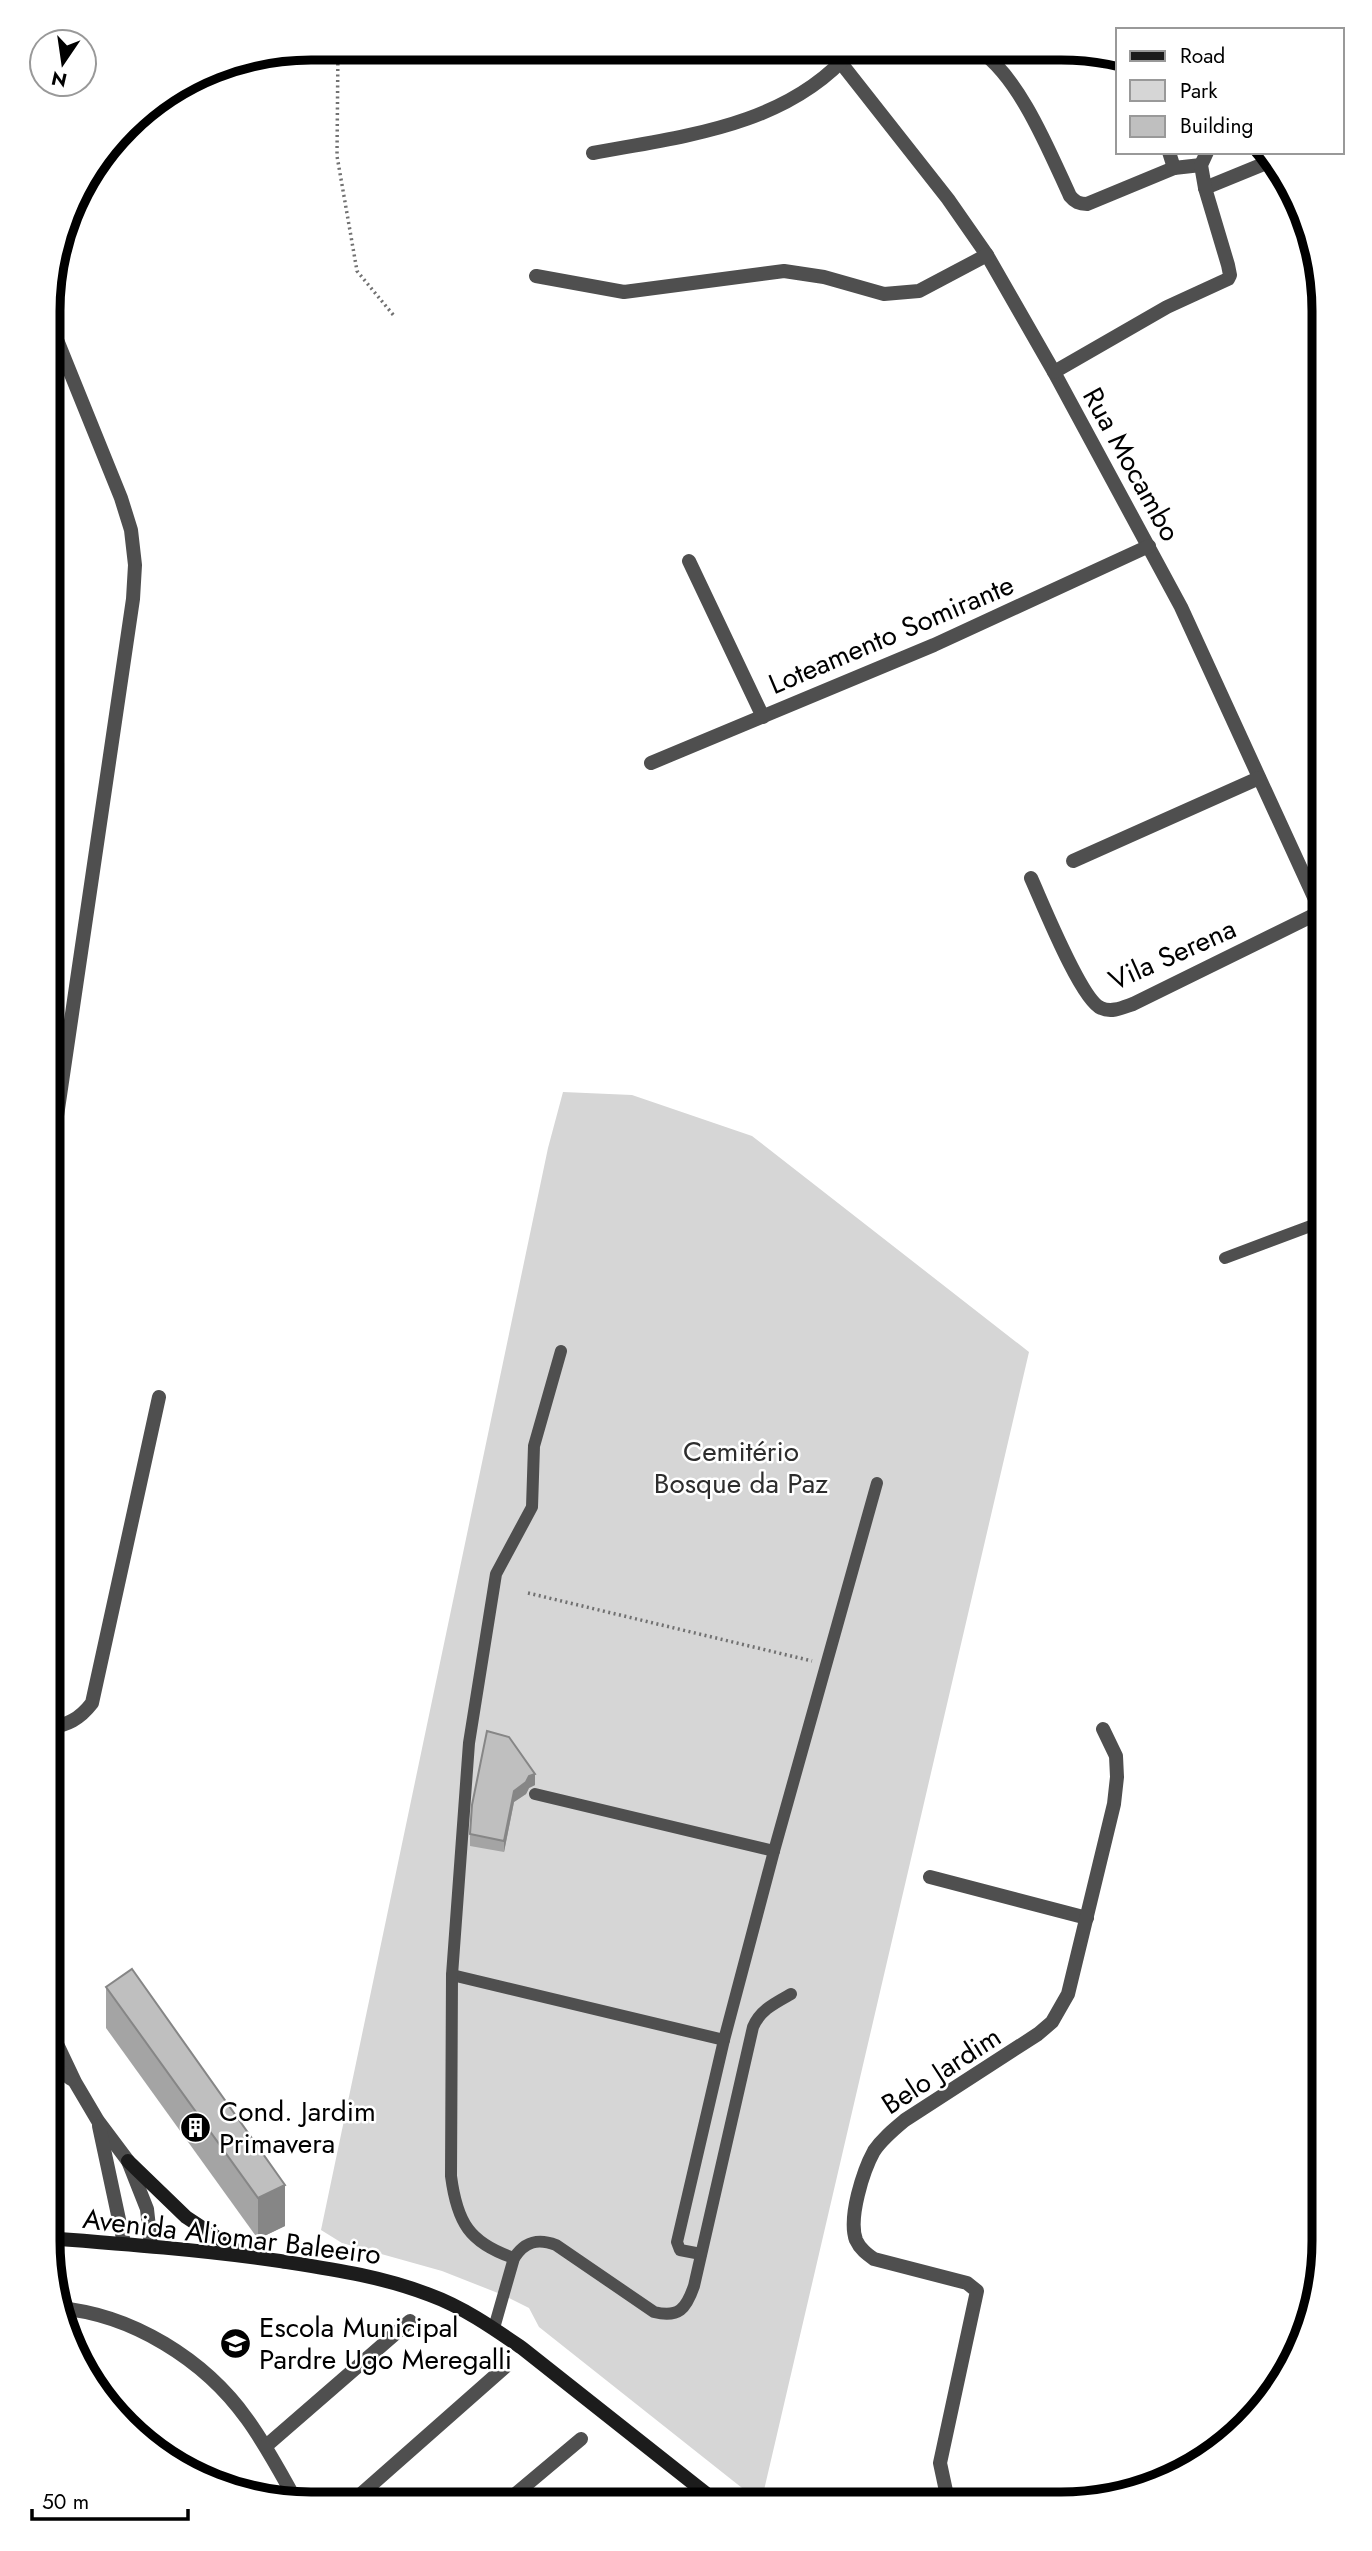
<svg xmlns="http://www.w3.org/2000/svg" width="1372" height="2551" font-family="Jost,sans-serif">
<style>
.green{fill:#d6d6d6}
.lines{fill:none;stroke-linecap:round;stroke-linejoin:round}
.path{stroke:#717171;stroke-width:3.5;stroke-dasharray:2 3.5;stroke-linecap:butt}
.lane{stroke:#4f4f4f;stroke-width:12}
.street{stroke:#4f4f4f;stroke-width:14}
.secondary{stroke:#1c1c1c;stroke-width:14}
.wall{fill:#a4a4a4}
.shaded-wall{fill:#868686}
.building{fill:#bfbfbf;stroke:#868686;stroke-width:2}
.labels{text-anchor:middle;stroke-width:5;stroke-linejoin:round;paint-order:stroke}
.street-label{font-size:28px;fill:#000;stroke:#fff}
.park-label{font-size:28px;fill:#2d2d2d;stroke:#fff}
.poi-label{font-size:28px;fill:#000;stroke:#fff;text-anchor:start}
.rim{fill:none;stroke:#000;stroke-width:9}
</style>
<rect width="100%" height="100%" fill="#fff"/>
<path class="green" d="M563,1092l69,3 120,41 277,216 -268,1151 -222,-176 -10,-19 -26,-13 -61,-24 -100,-28 -21,-13 227,-1082z"/>
<g class="lines">
<g class="path">
<path d="M338,47l-1,109 20,115 38,46"/>
<path d="M528,1593l284,68"/>
</g>
<g class="lane">
<path d="M1225,1258l99,-37"/>
<path d="M535,1794l239,57"/>
<path d="M452,1975l272,65"/>
<path d="M701,2254l-21,-4 -3,-8 47,-202 50,-189 103,-368"/>
<path d="M514,2258c-45,-15 -57,-36 -63,-82l1,-201 17,-232 27,-169 36,-67 2,-61 27,-95"/>
<path d="M494,2328l20,-70c11,-17 24,-20 42,-13l98,67c25,6 32,-3 40,-26l59,-259c7,-17 22,-24 38,-33"/>
</g>
<g class="street">
<path d="M980,51c40,27 70,102 90,145 5,6 9,8 17,8l87,-36"/>
<path d="M841,63l107,136 39,56 67,117 127,235 144,314"/>
<path d="M1169,152l5,16 27,-3"/>
<path d="M593,153c91,-17 194,-27 258,-102"/>
<path d="M1205,188l71,-29"/>
<path d="M536,276l88,16 160,-21 40,6 60,17 35,-3 68,-36"/>
<path d="M1054,372l113,-65 61,-28 2,-4 -2,-10 -23,-77 -4,-23 6,-13"/>
<path d="M689,561l74,156"/>
<path d="M651,763l283,-118 215,-99"/>
<path d="M1073,861l186,-83"/>
<path d="M1031,878c11,24 50,122 70,130 11,5 23,-1 32,-4l187,-92"/>
<path d="M48,1177l85,-578 2,-34 -4,-35 -10,-32 -72,-178"/>
<path d="M48,1729c20,-5 31,-9 44,-26l67,-306"/>
<path d="M930,1877l157,41"/>
<path d="M47,2023l28,59 23,39 30,40 19,48 4,37"/>
<path d="M47,2061l24,18"/>
<path d="M99,2126l25,117"/>
<path d="M58,2308c74,6 147,52 189,111 19,26 34,55 50,83"/>
<path d="M266,2446l144,-125"/>
<path d="M1115,2495l38,-9"/>
<path d="M352,2502l153,-135"/>
<path d="M506,2502l75,-63"/>
<path d="M957,2503l-11,-12 -6,-28 37,-172 -10,-8 -93,-24c-7,-5 -14,-10 -18,-19 -8,-22 7,-69 18,-89 8,-12 19,-21 31,-31l133,-86 14,-12 16,-28 46,-190 3,-27 -1,-21 -13,-27"/>
</g>
<g class="secondary">
<path d="M128,2161l58,56 56,37"/>
<path d="M47,2238c78,6 156,12 233,23 51,8 101,15 150,34 33,12 63,33 92,53l196,155"/>
</g>
</g>
<g class="wall">
<path d="M487,1731l48,54 -6,3 -3,6 -12,8 -10,50 -34,-6v-12z"/>
<path d="M106,1987l179,239 -27,13 -152,-211z"/>
</g>
<g class="shaded-wall">
<path d="M535,1774v11l-6,3 -3,6 -12,8 -10,50v-11l10,-50 15,-15z"/>
<path d="M285,2185v41l-27,13v-41z"/>
</g>
<g class="building">
<path d="M487,1731l22,6 26,37 -6,2 -3,6 -12,9 -10,50 -34,-7 2,-29z"/>
<path d="M132,1969l153,216 -27,13 -152,-211z"/>
</g>
<defs>
<symbol id="building-disc" viewBox="-11 -11 22 22"><circle r="9.5" fill="#000" stroke="#fff"/><path d="M-4-6H4V6H1V3H-1V6H-4ZM-2.5-4.3h1.7v1.8h-1.7ZM.8-4.3h1.7v1.8H.8ZM-2.5-1h1.7V.8h-1.7ZM.8-1h1.7V.8H.8Z" fill="#fff"/></symbol>
<symbol id="school-disc" viewBox="-11 -11 22 22"><circle r="9.5" fill="#000" stroke="#fff"/><path d="M0-5L7-2L0 1L-7-2ZM-4 1L0 2.5L4 1V4Q0 6-4 4Z" fill="#fff"/></symbol>
</defs>
<g fill-rule="evenodd">
<use href="#building-disc" x="178" y="2110" width="35" height="35"/>
<use href="#school-disc" x="218" y="2326" width="35" height="35"/>
</g>
<g class="labels">
<g class="street-label">
<text transform="translate(1132 464) rotate(61)" y="10">Rua Mocambo</text>
<text transform="translate(891 634) rotate(-23)" y="10">Loteamento Somirante</text>
<text transform="translate(1172 954) rotate(-24)" y="10">Vila Serena</text>
<text transform="translate(941 2070) rotate(-33)" y="10">Belo Jardim</text>
<text transform="translate(232 2236) rotate(7)" y="10">Avenida Aliomar Baleeiro</text>
</g>
<g class="park-label">
<text x="741" y="1461">Cemitério<tspan x="741" dy="32">Bosque da Paz</tspan></text>
</g>
<g class="poi-label">
<text x="219" y="2121">Cond. Jardim<tspan x="219" dy="32">Primavera</tspan></text>
<text x="259" y="2337">Escola Municipal<tspan x="259" dy="32">Pardre Ugo Meregalli</tspan></text>
</g>
</g>
<path d="M0 0H1372V2551H0ZM311 60H1061A251 251 0 0 1 1312 311V2241A251 251 0 0 1 1061 2492H311A251 251 0 0 1 60 2241V311A251 251 0 0 1 311 60Z" fill="#fff" fill-rule="evenodd"/>
<path class="rim" d="M311 60H1061A251 251 0 0 1 1312 311V2241A251 251 0 0 1 1061 2492H311A251 251 0 0 1 60 2241V311A251 251 0 0 1 311 60Z"/>
<rect x="1116" y="28" width="228" height="126" fill="#ffffff" stroke="#999999" stroke-width="2"/>
<rect x="1130" y="51" width="35" height="10" fill="#1c1c1c" stroke="#999999" stroke-width="2"/>
<text x="1180" y="63" font-size="21" fill="#000000">Road</text>
<rect x="1130" y="80" width="35" height="21" fill="#d6d6d6" stroke="#999999" stroke-width="2"/>
<text x="1180" y="98" font-size="21" fill="#000000">Park</text>
<rect x="1130" y="116" width="35" height="21" fill="#bfbfbf" stroke="#999999" stroke-width="2"/>
<text x="1180" y="133" font-size="21" fill="#000000">Building</text>
<g transform="translate(63 63) rotate(193)"><circle r="33" fill="#ffffff" stroke="#999999" stroke-width="2"/>
<path d="M0-5L12 26L0 18L-12 26Z" fill="#000000"/>
<text y="-10" font-size="19" font-weight="bold" text-anchor="middle" fill="#000000">N</text>
</g>
<path d="M32 2509v10h156v-10" fill="none" stroke="#000000" stroke-width="3.5"/>
<text x="42" y="2509" font-size="21" fill="#000000" stroke="#ffffff" stroke-width="5" paint-order="stroke">50 m</text>
</svg>
